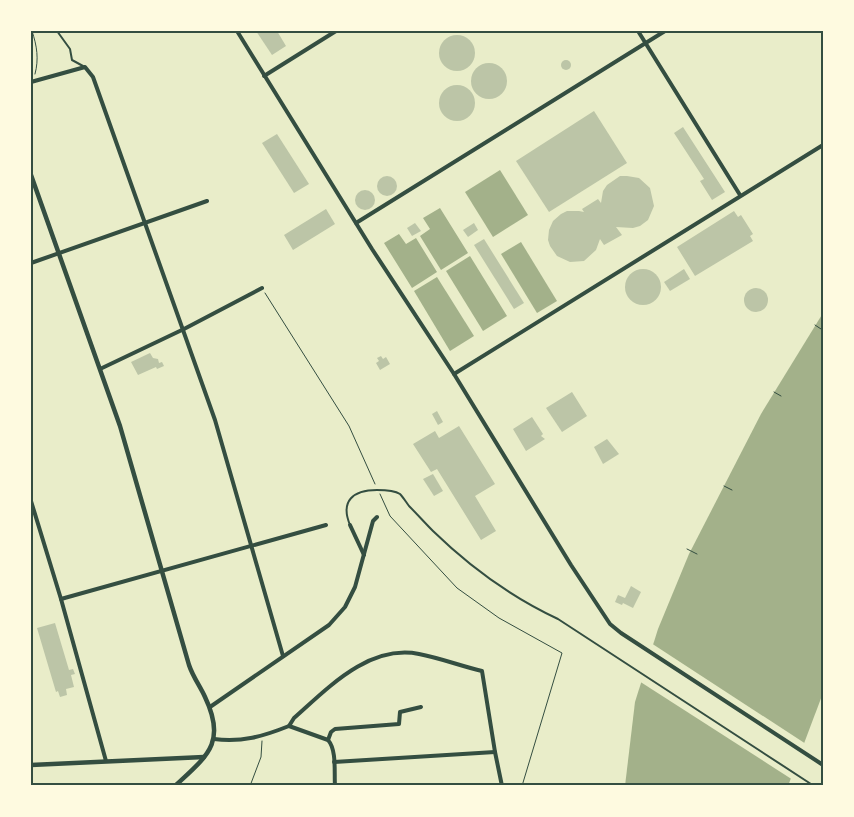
<svg xmlns="http://www.w3.org/2000/svg" width="854" height="817" font-family="Quicksand,sans-serif">
<style>
.water{fill:#a3b18a}
.pier{fill:#e9edc9}
.building{fill:#bcc5a7}
.lines{fill:none;stroke-linecap:round;stroke-linejoin:round}
.path{stroke:#344e41;stroke-width:1}
.service{stroke:#344e41;stroke-width:2}
.minor{stroke:#344e41;stroke-width:4}
.tertiary{stroke:#344e41;stroke-width:4.5}
.neatline{fill:none;stroke:#344e41;stroke-width:2}
</style>
<rect width="100%" height="100%" fill="#e9edc9"/>
<g class="water">
<path d="M500,170l28,45 -35,22 -28,-45z"/>
<path d="M440,208l28,45 -27,17 -21,-34 10,-7 -7,-11z"/>
<path d="M399,234l7,10 10,-6 21,34 -25,16 -28,-45z"/>
<path d="M521,242l36,59 -20,12 -36,-59z"/>
<path d="M470,256l37,60 -24,15 -37,-60z"/>
<path d="M437,277l37,59 -24,15 -36,-60z"/>
<path d="M823,313v380l-35,93h-163l10,-84 23,-73 31,-75 72,-140z"/>
</g>
<path class="pier" d="M651,643l155,101 -13,36 -154,-99z"/>
<g class="building">
<path d="M256,31h21l9,15 -14,9z"/>
<circle cx="457" cy="53" r="18"/>
<circle cx="566" cy="65" r="5"/>
<circle cx="489" cy="81" r="18"/>
<circle cx="457" cy="103" r="18"/>
<path d="M594,111l33,52 -78,49 -33,-51z"/>
<path d="M683,127l42,65 -13,8 -12,-19 4,-2 -30,-46z"/>
<path d="M277,134l32,50 -15,9 -32,-50z"/>
<path d="M620,176h7l12,2 11,10 4,18 -6,14 -8,6 -7,2 -17,-1 6,8 -18,10 -4,-6 -4,11 -12,11 -14,1 -13,-6 -7,-10 -2,-6 1,-10 4,-9 8,-7 6,-3h12l5,1 -2,-3 16,-10 3,4 2,-12 4,-6z"/>
<circle cx="387" cy="186" r="10"/>
<circle cx="365" cy="200" r="10"/>
<path d="M326,209l9,15 -42,26 -9,-15z"/>
<path d="M734,211l4,6 3,-2 12,19 -3,2 3,5 -58,35 -18,-29z"/>
<path d="M415,223l6,8 -9,5 -5,-8z"/>
<path d="M474,223l4,7 -10,7 -5,-7z"/>
<path d="M484,239l40,64 -10,6 -40,-64z"/>
<circle cx="643" cy="287" r="18"/>
<path d="M684,269l6,10 -20,12 -6,-9z"/>
<circle cx="756" cy="300" r="12"/>
<path d="M150,353l3,5 5,1 1,4 3,-1 2,4 -7,3 -1,-2 -18,8 -7,-13z"/>
<path d="M381,356l2,3 3,-2 4,7 -10,6 -4,-7 3,-2 -2,-3z"/>
<path d="M572,392l15,24 -25,16 -16,-24z"/>
<path d="M437,411l6,11 -5,3 -6,-11z"/>
<path d="M532,417l11,17 -2,2 4,3 -19,12 -13,-22z"/>
<path d="M459,426l36,58 -20,12 21,35 -15,9 -44,-71 -6,3 -18,-28 22,-13 4,7z"/>
<path d="M607,439l12,15 -16,10 -9,-17z"/>
<path d="M433,474l10,17 -9,5 -11,-17z"/>
<path d="M631,586l10,6 -8,16 -10,-5 -1,2 -7,-3 3,-7 7,3z"/>
<path d="M55,623l14,47 4,-1 2,5 -4,1 3,12 -8,2 1,6 -7,2 -2,-6 -2,1 -19,-64z"/>
</g>
<g class="lines">
<g class="path">
<path d="M32,31c5,15 7,28 3,43"/>
<path d="M265,293l84,133 26,58"/>
<path d="M815,325l6,4"/>
<path d="M774,392l7,4"/>
<path d="M724,486l8,4"/>
<path d="M380,494l10,22 67,72 42,30 63,35 -40,133"/>
<path d="M687,549l10,5"/>
<path d="M250,786l11,-29 1,-16"/>
</g>
<g class="service">
<path d="M57,31l13,18 2,11 11,6"/>
<path d="M350,525c-10,-24 3,-35 27,-35 7,0 17,0 23,4 3,3 6,8 9,12 8,8 16,17 24,25 37,36 78,66 125,88l256,167"/>
</g>
<g class="minor">
<path d="M237,31l135,218 82,125 117,191 39,59 11,9 202,132"/>
<path d="M638,31l102,164"/>
<path d="M264,76l72,-45"/>
<path d="M31,82l54,-15 8,10 122,343 68,236"/>
<path d="M356,223l309,-192"/>
<path d="M31,263l176,-62"/>
<path d="M100,369l84,-40 78,-41"/>
<path d="M454,374l369,-229"/>
<path d="M31,501l30,98 45,162"/>
<path d="M350,525l14,30"/>
<path d="M61,599l265,-74"/>
<path d="M210,707l119,-82 16,-18 10,-20 18,-66 4,-4"/>
<path d="M289,726l5,-8c34,-30 75,-74 125,-64 21,4 42,12 63,17l13,81 7,34"/>
<path d="M214,739c27,4 50,-3 75,-13l39,14c9,10 6,33 7,46"/>
<path d="M328,740l3,-8 4,-3 64,-5 1,-12 21,-5"/>
<path d="M334,762l161,-10"/>
</g>
<g class="tertiary">
<path d="M31,175l89,251 69,239c4,12 11,21 16,32 22,46 2,59 -30,89"/>
<path d="M31,765l173,-8"/>
</g>
</g>
<rect width="854" height="817" fill="none" stroke="#fefae0" stroke-width="65"/>
<rect x="32" y="32" width="790" height="752" class="neatline"/>
</svg>
